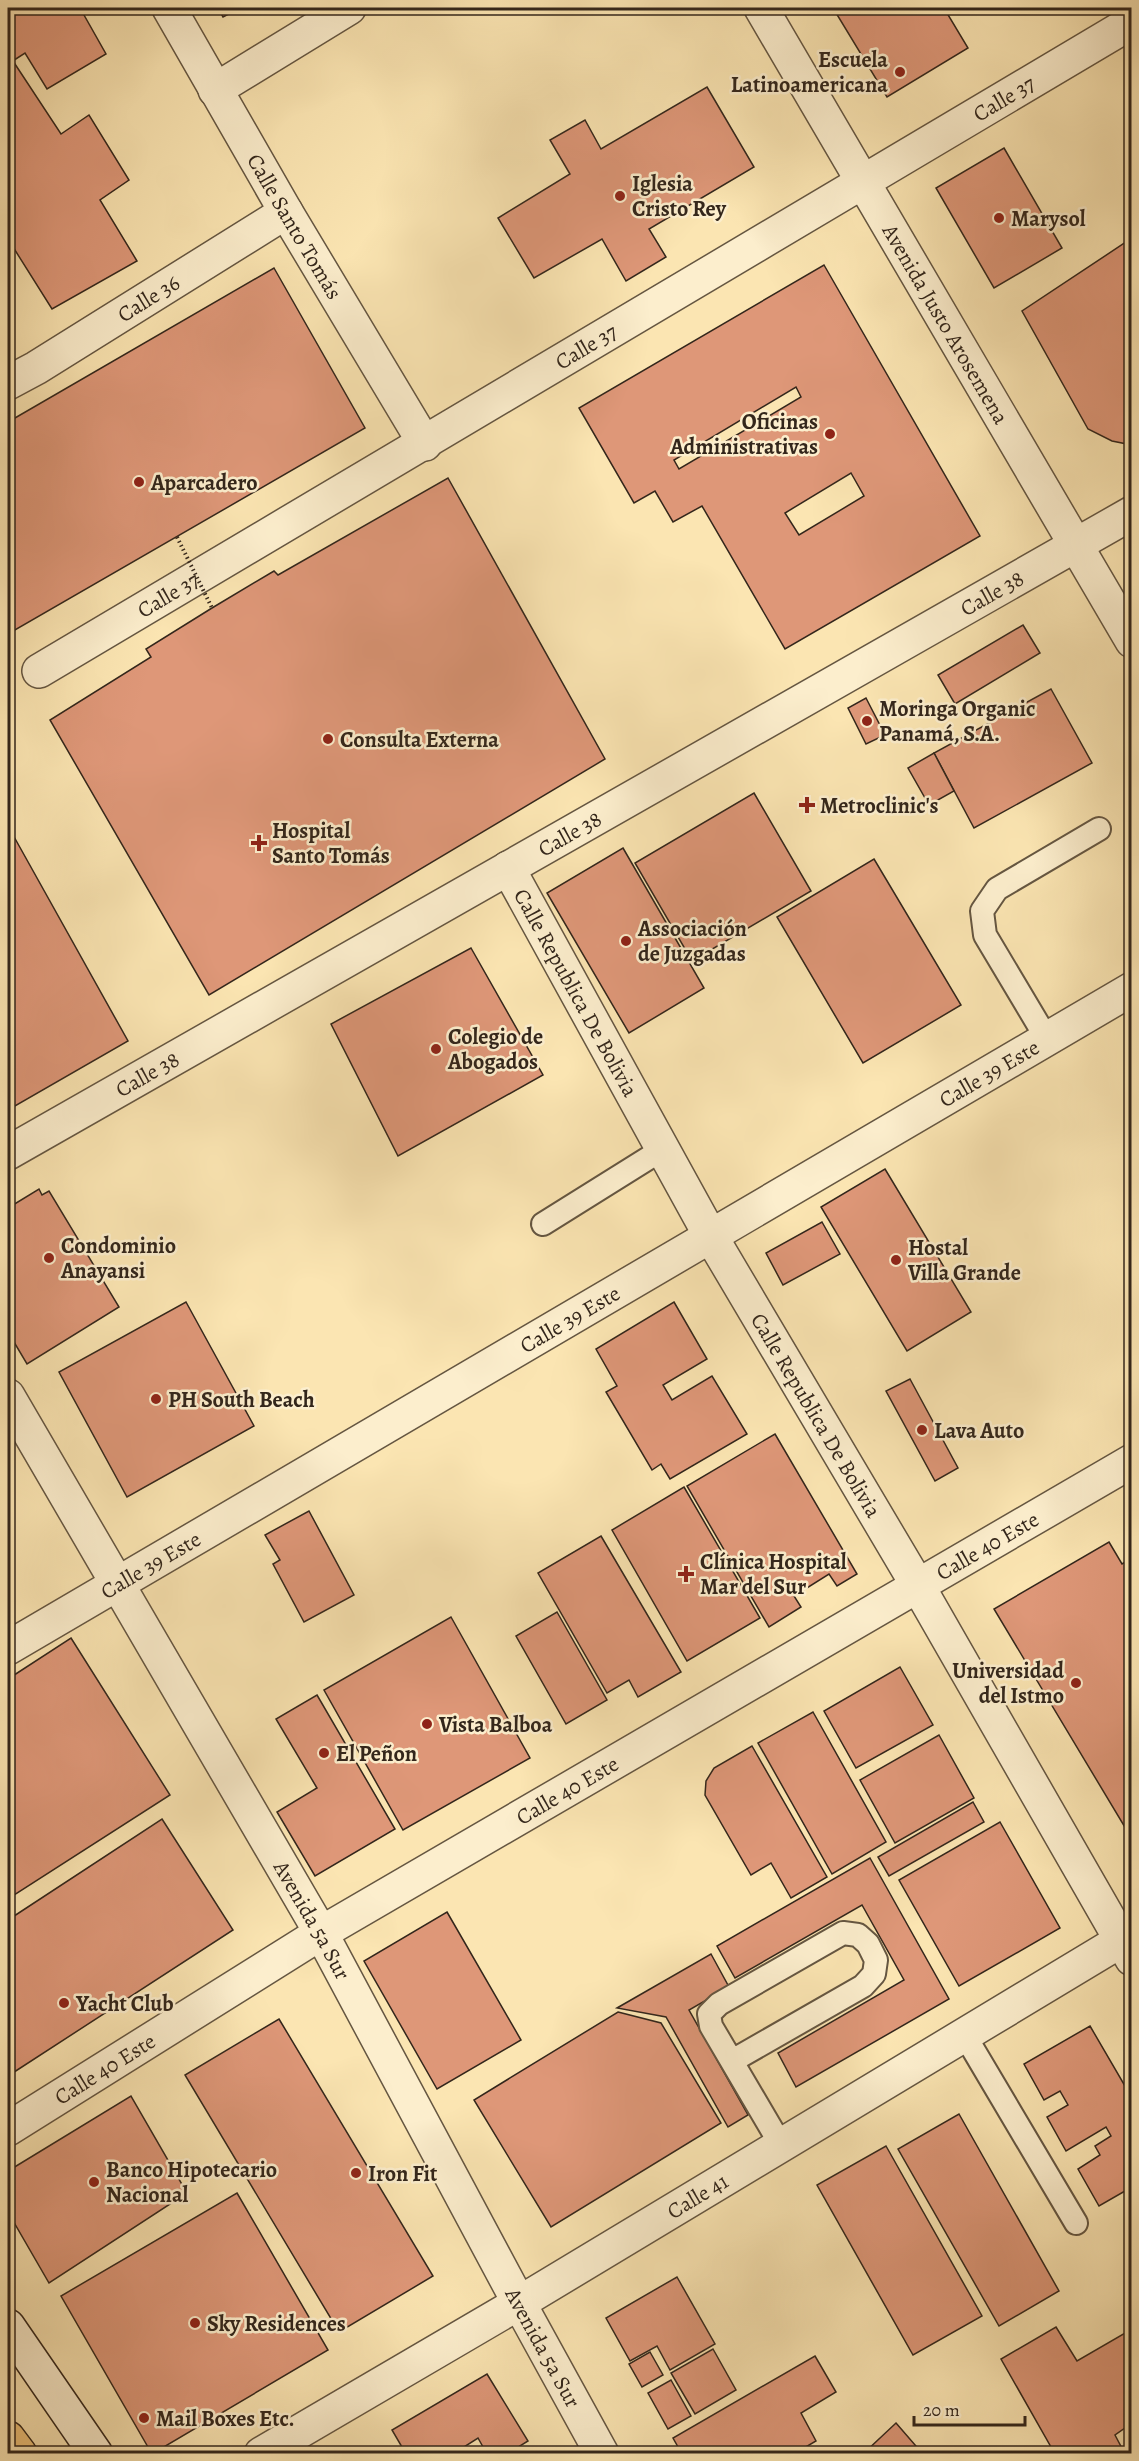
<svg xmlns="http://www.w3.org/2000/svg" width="1139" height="2461" font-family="Alegreya,serif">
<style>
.building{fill:#de9778;stroke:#33261b;stroke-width:1.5;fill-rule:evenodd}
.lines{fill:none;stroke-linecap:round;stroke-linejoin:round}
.service-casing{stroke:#655641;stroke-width:26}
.minor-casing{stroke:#655641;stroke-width:36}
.tertiary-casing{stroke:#655641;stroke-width:36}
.secondary-casing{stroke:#33261b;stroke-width:36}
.trunk-casing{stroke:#33261b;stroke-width:36}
.service{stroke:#fceecd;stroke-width:22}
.minor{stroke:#fceecd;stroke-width:33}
.tertiary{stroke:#fceecd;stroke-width:33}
.secondary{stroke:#fceecd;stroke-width:33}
.trunk{stroke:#eec279;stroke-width:33}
.path-bridge{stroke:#33261b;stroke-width:4;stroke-dasharray:1.5 3;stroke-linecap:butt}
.poi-dot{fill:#8f2418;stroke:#fceecd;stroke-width:2}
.labels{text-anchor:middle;stroke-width:5;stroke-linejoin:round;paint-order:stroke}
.poi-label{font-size:22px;font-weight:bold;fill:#33261b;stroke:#fceecd;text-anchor:start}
.street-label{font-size:22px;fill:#33261b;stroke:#fceecd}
</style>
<rect width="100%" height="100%" fill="#fbe5b2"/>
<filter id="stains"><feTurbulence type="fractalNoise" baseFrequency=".00333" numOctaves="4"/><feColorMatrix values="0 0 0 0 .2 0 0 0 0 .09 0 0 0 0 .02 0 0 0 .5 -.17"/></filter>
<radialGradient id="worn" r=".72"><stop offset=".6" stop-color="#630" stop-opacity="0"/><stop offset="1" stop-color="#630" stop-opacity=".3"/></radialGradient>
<g class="building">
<path d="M8,8h72l26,46 -59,35 -22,-36 -17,11z"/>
<path d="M218,8h22l-17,9z"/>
<path d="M833,8h111l24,40 -81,49z"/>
<path d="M13,61l48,73 28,-19 40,65 -29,20 37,61 -85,48 -44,-70v-175z"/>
<path d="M707,87l47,80 -105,62 17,28 -40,24 -24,-42 -68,39 -36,-60 72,-44 -20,-34 35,-20 16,29z"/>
<path d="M1004,148l58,100 -68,40 -58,-100z"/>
<path d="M1132,238v207l-20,-4 -24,-12 -66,-118z"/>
<path d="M824,265l156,271 -195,113 -83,-143 -29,16 -18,-31 -21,12 -55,-95zM796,387l5,10 -122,72 -5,-9zM851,473l13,23 -65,39 -14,-22z"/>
<path d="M274,268l91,160 -357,206v-212z"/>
<path d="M448,478l157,281 -396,236 -159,-275 101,-63 -5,-8 66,-41 62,-37 4,4z"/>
<path d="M1023,625l17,28 -85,51 -17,-29z"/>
<path d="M1051,689l41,74 -118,65 -40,-75z"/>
<path d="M866,698l19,37 -19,9 -18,-36z"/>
<path d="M934,753l20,38 -25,14 -21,-37z"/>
<path d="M754,793l57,98 -119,70 -57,-98z"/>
<path d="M8,826l120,215 -120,69z"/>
<path d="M623,848l81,140 -75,45 -82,-140z"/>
<path d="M874,859l87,146 -98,58 -86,-146z"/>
<path d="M471,948l72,127 -145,81 -67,-132z"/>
<path d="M885,1169l86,143 -64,39 -86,-144z"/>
<path d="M39,1189l3,6 7,-4 70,116 -92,57 -19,-32v-124z"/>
<path d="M822,1222l18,32 -57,31 -17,-32z"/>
<path d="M186,1302l68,124 -127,71 -68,-125z"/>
<path d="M674,1302l33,57 -44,26 9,15 40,-24 35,58 -77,45 -9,-15 -9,6 -46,-78 11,-6 -21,-37z"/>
<path d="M910,1379l48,89 -23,13 -49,-90z"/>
<path d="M775,1434l82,140 -20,12 -8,-12 -35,22 7,11 -32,20 -82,-141z"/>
<path d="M684,1487l76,131 -73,43 -75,-131z"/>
<path d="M309,1511l45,84 -50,27 -31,-58 7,-4 -15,-25z"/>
<path d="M601,1536l80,136 -43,25 -9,-17 -22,13 -69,-120z"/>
<path d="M1109,1542l13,22 10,-6v281l-138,-230z"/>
<path d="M557,1612l50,88 -41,24 -50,-88z"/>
<path d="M451,1617l79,141 -127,72 -79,-140z"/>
<path d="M71,1638l99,157 -162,104v-220z"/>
<path d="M900,1667l33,58 -77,43 -32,-57z"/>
<path d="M317,1695l78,134 -80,47 -38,-64 40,-24 -41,-69z"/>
<path d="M813,1712l73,130 -54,32 -74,-131z"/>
<path d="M939,1735l35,63 -79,45 -35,-63z"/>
<path d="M752,1746l75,131 -36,21 -20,-35 -20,12 -46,-80 1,-14 8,-13z"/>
<path d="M973,1802l11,20 -95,54 -11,-19z"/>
<path d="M162,1819l71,111 -225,146v-156z"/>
<path d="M1000,1822l60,106 -101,58 -60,-106z"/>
<path d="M870,1858l79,141 -153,88 -18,-34 126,-73 -42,-75 -127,73 -18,-32z"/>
<path d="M447,1912l74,128 -84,49 -73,-128z"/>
<path d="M711,1954l18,33 -40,23 59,105 -20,12 -62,-110 -49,-9z"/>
<path d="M618,2012l43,11 60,100 -170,104 -77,-127z"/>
<path d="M279,2019l154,257 -94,56 -154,-257z"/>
<path d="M1090,2026l42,72v89l-33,19 -21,-37 22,-14 -5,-9 16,-10 -5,-9 -40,24 -19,-34 21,-12 -8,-14 -16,9 -20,-36z"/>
<path d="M131,2096l56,97 -138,90 -41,-71v-41z"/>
<path d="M959,2114l100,177 -60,35 -101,-177z"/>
<path d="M886,2146l96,170 -69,39 -96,-170z"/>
<path d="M237,2193l91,157 -176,104 -91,-158z"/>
<path d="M677,2277l38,67 -45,26 -13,-24 -27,15 -24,-43z"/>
<path d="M1056,2327l21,34 55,-32v94l-17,12 10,19h-70l-54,-95z"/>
<path d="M713,2349l23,41 -41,24 -24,-41z"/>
<path d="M650,2352l13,23 -21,12 -13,-23z"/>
<path d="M815,2356l21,36 -35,21 15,28 -22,13h-112l-9,-16z"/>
<path d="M487,2374l41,67 -21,13h-20l-9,-16 -25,16h-47l-14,-24z"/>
<path d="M671,2380l20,36 -23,13 -20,-36z"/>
<path d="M896,2423l26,30 -59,1z"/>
</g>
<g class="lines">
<defs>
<g id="service">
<path d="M1047,1039l-62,-104 -3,-24 15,-22 102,-60"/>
<path d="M543,1224l120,-75"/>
<path d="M964,2034l112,189"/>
<path d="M732,2061l131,-75 11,-12 2,-14 -8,-16 -10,-9 -15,-2 -124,71 -10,10 2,12 70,119"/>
</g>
<g id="minor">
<path id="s1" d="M169,8l117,204 139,232"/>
<path d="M215,90l134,-82"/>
<path id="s2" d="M8,383l28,-15 250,-156"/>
<path id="s3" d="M39,671l1093,-649"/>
<path id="s4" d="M508,868l202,367 208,351 214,373"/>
<path id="s5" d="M8,1153l1124,-640"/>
<path id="s6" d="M8,1396l313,537 198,370 83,151"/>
<path id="s7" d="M8,1648l1124,-659"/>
<path id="s8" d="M8,2129l313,-196 811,-472"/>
<path id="s9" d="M261,2454l258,-151 613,-369"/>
</g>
<g id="tertiary">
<path id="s10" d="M761,8l371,633"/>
</g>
<path id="secondary" d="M8,2326l88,128"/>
<path id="trunk" d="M8,2438l12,16"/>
</defs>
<use href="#service" class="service-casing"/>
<use href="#minor" class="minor-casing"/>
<use href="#tertiary" class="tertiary-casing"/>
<use href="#secondary" class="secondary-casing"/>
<use href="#trunk" class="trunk-casing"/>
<use href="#service" class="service"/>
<use href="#minor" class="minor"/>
<use href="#tertiary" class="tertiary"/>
<use href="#secondary" class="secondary"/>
<use href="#trunk" class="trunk"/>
<path class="path-bridge" d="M177,537l35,71"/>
</g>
<g class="poi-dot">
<circle cx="900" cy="72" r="6"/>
<circle cx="620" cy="196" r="6"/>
<circle cx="999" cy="218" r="6"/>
<circle cx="830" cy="434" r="6"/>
<circle cx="139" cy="482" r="6"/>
<circle cx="867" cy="721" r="6"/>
<circle cx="328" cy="739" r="6"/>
<path d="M804 796h6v6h6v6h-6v6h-6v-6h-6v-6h6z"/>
<path d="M256 834h6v6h6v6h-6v6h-6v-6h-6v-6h6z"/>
<circle cx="626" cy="941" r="6"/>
<circle cx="436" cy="1049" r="6"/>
<circle cx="49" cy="1258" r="6"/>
<circle cx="896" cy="1260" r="6"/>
<circle cx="156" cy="1399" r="6"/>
<circle cx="922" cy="1430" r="6"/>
<path d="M683 1565h6v6h6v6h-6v6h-6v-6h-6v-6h6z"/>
<circle cx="1076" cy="1683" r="6"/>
<circle cx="427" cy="1724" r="6"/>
<circle cx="324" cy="1753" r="6"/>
<circle cx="64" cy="2003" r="6"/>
<circle cx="356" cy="2173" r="6"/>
<circle cx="94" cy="2182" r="6"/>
<circle cx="195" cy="2323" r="6"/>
<circle cx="144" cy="2418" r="6"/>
</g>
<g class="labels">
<g class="poi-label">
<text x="888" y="67" text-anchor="end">Escuela<tspan x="888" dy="25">Latinoamericana</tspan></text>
<text x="632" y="191">Iglesia<tspan x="632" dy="25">Cristo Rey</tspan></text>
<text x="1011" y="226">Marysol</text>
<text x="818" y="429" text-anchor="end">Oficinas<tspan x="818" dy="25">Administrativas</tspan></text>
<text x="151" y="490">Aparcadero</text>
<text x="879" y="716">Moringa Organic<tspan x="879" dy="25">Panamá, S.A.</tspan></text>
<text x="340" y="747">Consulta Externa</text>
<text x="820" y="813">Metroclinic's</text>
<text x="272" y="838">Hospital<tspan x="272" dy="25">Santo Tomás</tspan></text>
<text x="638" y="936">Associación<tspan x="638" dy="25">de Juzgadas</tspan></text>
<text x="448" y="1044">Colegio de<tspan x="448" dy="25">Abogados</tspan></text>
<text x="61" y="1253">Condominio<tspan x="61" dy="25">Anayansi</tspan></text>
<text x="908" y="1255">Hostal<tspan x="908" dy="25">Villa Grande</tspan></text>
<text x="168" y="1407">PH South Beach</text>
<text x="934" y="1438">Lava Auto</text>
<text x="700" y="1569">Clínica Hospital<tspan x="700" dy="25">Mar del Sur</tspan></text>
<text x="1064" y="1678" text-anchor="end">Universidad<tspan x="1064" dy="25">del Istmo</tspan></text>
<text x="439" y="1732">Vista Balboa</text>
<text x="336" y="1761">El Peñon</text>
<text x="76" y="2011">Yacht Club</text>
<text x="106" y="2177">Banco Hipotecario<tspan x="106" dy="25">Nacional</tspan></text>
<text x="368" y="2181">Iron Fit</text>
<text x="207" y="2331">Sky Residences</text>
<text x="156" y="2426">Mail Boxes Etc.</text>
</g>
<g class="street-label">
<text dy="8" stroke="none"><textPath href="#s3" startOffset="1122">Calle 37</textPath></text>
<text dy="8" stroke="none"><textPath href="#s1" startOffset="252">Calle Santo Tomás</textPath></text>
<text dy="8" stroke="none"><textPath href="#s2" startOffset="164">Calle 36</textPath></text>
<text dy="8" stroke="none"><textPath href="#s10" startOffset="366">Avenida Justo Arosemena</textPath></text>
<text dy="8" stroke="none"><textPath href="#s3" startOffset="636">Calle 37</textPath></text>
<text dy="8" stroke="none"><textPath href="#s5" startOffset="1132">Calle 38</textPath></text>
<text dy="8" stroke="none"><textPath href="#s3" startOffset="150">Calle 37</textPath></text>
<text dy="8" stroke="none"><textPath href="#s5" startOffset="646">Calle 38</textPath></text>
<text dy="8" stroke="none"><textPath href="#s4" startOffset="142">Calle Republica De Bolivia</textPath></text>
<text dy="8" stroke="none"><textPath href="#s7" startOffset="1137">Calle 39 Este</textPath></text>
<text dy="8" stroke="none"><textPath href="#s5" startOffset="160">Calle 38</textPath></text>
<text dy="8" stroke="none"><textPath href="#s7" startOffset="651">Calle 39 Este</textPath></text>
<text dy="8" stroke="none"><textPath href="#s4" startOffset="628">Calle Republica De Bolivia</textPath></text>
<text dy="8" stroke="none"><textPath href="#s8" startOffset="1140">Calle 40 Este</textPath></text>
<text dy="8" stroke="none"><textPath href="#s7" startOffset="165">Calle 39 Este</textPath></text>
<text dy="8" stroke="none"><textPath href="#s8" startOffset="654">Calle 40 Este</textPath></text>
<text dy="8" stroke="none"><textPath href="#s6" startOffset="606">Avenida 5a Sur</textPath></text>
<text dy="8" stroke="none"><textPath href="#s8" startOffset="114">Calle 40 Este</textPath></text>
<text dy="8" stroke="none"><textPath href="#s9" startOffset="507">Calle 41</textPath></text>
<text dy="8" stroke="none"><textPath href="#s6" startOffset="1092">Avenida 5a Sur</textPath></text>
</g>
</g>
<rect width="1139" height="2461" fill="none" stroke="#fbe5b2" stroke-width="30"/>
<rect x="9" y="9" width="1121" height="2443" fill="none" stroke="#33261b" stroke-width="3"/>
<rect x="15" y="15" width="1109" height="2431" fill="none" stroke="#33261b" stroke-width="1.5"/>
<path d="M914 2416v9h111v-9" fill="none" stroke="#33261b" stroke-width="3"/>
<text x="923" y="2416" font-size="18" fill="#33261b" stroke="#fceecd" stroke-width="4.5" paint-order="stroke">20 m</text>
<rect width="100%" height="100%" filter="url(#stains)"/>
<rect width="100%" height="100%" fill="url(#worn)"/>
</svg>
